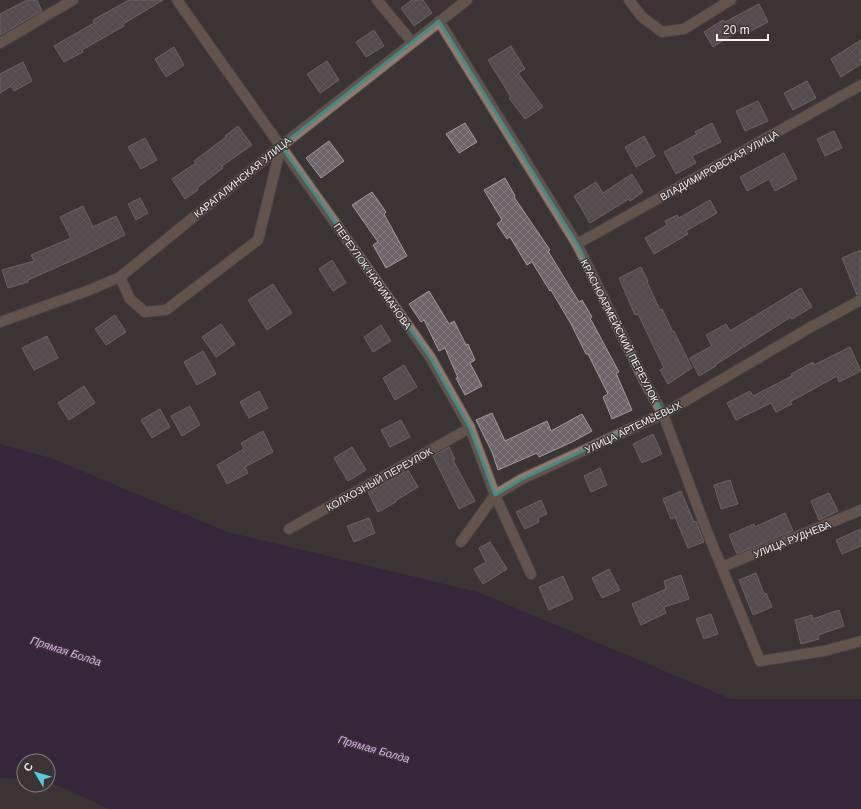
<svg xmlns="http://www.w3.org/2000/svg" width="861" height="809" font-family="Helvetica,sans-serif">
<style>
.water{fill:#30153e}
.building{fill:url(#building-cross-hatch);stroke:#a1999d}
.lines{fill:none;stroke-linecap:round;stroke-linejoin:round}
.minor-casing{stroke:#5a5252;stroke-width:12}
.minor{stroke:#917a6c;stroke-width:10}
.marked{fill:none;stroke:#3d8f88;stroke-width:3;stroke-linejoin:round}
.labels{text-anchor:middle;stroke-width:3;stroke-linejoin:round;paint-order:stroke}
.street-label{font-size:10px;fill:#f6f1f1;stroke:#3c3434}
.water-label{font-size:11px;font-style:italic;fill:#ddaff6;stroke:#3c3434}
</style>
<defs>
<pattern id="building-cross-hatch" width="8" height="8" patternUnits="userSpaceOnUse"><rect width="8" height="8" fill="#6d6569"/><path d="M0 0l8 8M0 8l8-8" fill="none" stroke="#827c7f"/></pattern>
</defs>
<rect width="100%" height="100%" fill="#3c3434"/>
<path class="water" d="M0,444l51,14 177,74 250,60 253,107h130v110h-752l-61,-28v-20h-24v18l-24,-1z"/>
<g class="building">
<path d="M27,0h10l5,11 -42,24v-21z"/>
<path d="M129,0h34l-40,24 1,2 -42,24 1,2 -19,10 -10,-16 40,-23 -1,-3z"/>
<path d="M412,0h11l9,13 -18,13 -13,-18z"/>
<path d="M759,4l9,18 -19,10 -3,-6 -33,21 -9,-15 19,-12 2,2z"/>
<path d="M374,30l10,16 -18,11 -10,-15z"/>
<path d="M861,40v24l-20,13 -10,-18z"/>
<path d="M511,46l14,23 -7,4 25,34 -18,12 -16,-21 2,-1 -23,-37z"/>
<path d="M174,47l10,18 -18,12 -11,-18z"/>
<path d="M327,61l12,19 -19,13 -13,-19z"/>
<path d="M23,62l9,19 -18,10 -3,-5 -11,7v-19z"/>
<path d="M807,81l9,17 -23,12 -9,-17z"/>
<path d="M758,101l10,20 -23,10 -9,-20z"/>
<path d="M465,123l12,19 -18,11 -13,-19z"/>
<path d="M712,123l9,19 -29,14 4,7 -20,11 -12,-22 33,-18 -2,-2z"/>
<path d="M238,126l14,19 -30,21 1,2 -26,20 1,2 -13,9 -13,-20 24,-16 -2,-2 32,-24 -1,-1z"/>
<path d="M834,131l8,17 -17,8 -8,-17z"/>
<path d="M644,136l11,20 -19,11 -11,-20z"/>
<path d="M145,138l12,22 -16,9 -13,-22z"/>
<path d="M329,141l15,20 -23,17 -15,-20z"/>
<path d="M784,153l13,26 -22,12 -6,-12 -22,12 -7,-14z"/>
<path d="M632,174l11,18 -13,9 -1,-2 -39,24 -16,-27 22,-14 7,11z"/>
<path d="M505,178l10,18 -1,1 36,53 -2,1 31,51 3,-2 10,17 -2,1 29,54 -3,1 16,37 -20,9 -9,-22 5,-3 -20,-40h-2l-15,-30 -20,-34 -1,1 -18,-29 -5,3 -17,-28 -3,2 -10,-15 5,-4 -18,-30z"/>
<path d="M372,192l14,20 -2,2 23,42 -21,12 -13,-23 5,-3 -26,-37z"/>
<path d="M140,198l8,15 -12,7 -8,-16z"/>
<path d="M710,200l7,13 -31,18 2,3 -34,20 -9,-16 22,-13 -2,-4 12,-6 2,3z"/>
<path d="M83,206l10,21 23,-11 9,19 -45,22 -52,23v2l-20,6 -6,-18 32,-9 -3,-6 40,-17 -11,-21z"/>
<path d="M861,250v44l-4,1 -15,-37z"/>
<path d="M332,260l14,23 -13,8 -14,-22z"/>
<path d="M641,267l7,14 -1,1 13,28 2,-1 11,23 1,-1 18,37 -24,16 -8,-14 4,-2 -26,-54 -3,1 -16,-37z"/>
<path d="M273,284l19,29 -25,17 -19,-30z"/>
<path d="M801,288l11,19 -20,12 -1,-2 -76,48 1,1 -17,10 -9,-18 22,-12 -6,-11 20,-11 4,7z"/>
<path d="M429,291l20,33 5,-3 12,24 2,-1 7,16 -5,3 12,23 -17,9 -9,-17h2l-13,-30 -6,3 -15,-31 -3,2 -12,-18z"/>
<path d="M115,315l11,17 -20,13 -11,-16z"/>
<path d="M221,324l14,20 -19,13 -14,-20z"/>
<path d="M381,325l10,16 -18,11 -9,-15z"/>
<path d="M47,336l11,22 -24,12 -12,-22z"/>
<path d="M850,347l11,24 -22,11 -2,-6 -47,26 2,2 -16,8 -5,-9 -35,17 -9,-17 23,-12 3,5 39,-20 -1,-2 22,-12 1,3z"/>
<path d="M203,351l13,23 -19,11 -13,-23z"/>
<path d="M404,365l13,22 -22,13 -12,-22z"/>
<path d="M84,386l11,17 -26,17 -11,-17z"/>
<path d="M259,391l9,17 -19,10 -9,-16z"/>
<path d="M190,406l10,19 -18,11 -11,-20z"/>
<path d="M160,409l10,18 -18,11 -11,-18z"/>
<path d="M492,413l13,28 42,-20 4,10 31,-17 10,17 -20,11 -33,15 -2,-4 -39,17 -6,-18 -16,-32z"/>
<path d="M401,420l9,17 -20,10 -9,-17z"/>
<path d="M263,431l10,21 -28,15 3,6 -21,11 -10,-19 27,-16 -3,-6z"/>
<path d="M653,434l9,20 -20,9 -9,-19z"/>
<path d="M352,447l14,23 -18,11 -14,-23z"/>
<path d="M449,447l6,12 -2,1 22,41 -16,8 -26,-53z"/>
<path d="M600,468l7,17 -16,7 -7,-16z"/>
<path d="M408,470l10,17 -23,14 1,1 -18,10 -10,-20z"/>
<path d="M730,480l8,24 -17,5 -7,-24z"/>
<path d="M681,491l13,31 2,-1 8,21 -16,6 -13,-31 -4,2 -8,-20z"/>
<path d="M829,493l9,18 -19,9 -8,-19z"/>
<path d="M541,500l6,14 -9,4 1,4 -14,7 -9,-17z"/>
<path d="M785,513l8,18 -56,23 -8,-19 25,-11 1,3z"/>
<path d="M369,518l6,15 -21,9 -7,-16z"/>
<path d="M861,529v17l-19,8 -6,-14z"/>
<path d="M490,542l17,27 -24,15 -9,-15 12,-7 -7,-14z"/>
<path d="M609,569l11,21 -18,8 -10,-20z"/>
<path d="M756,573l8,21 2,-1 6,14 -19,8 -14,-35z"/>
<path d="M681,575l8,24 -25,8 2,6 -25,12 -9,-21 34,-15 -2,-8z"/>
<path d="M563,576l10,23 -24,11 -10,-23z"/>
<path d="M839,610l5,16 -26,9 1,4 -18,5 -6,-24 17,-5 1,4z"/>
<path d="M711,614l7,20 -14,5 -8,-20z"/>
</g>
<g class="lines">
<defs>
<g id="minor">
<path d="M177,0l253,357 40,71 25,67 36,79"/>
<path d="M377,0l35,42"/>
<path d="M629,0l13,17 20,15 22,-3 47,-29"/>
<path d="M439,21l138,223 69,140 17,30 43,115 54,132 64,-10 37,-10"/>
<path d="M0,43l73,-43"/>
<path d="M577,244l284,-159"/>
<path d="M120,277l10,22 15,13 21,-2 92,-70 23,-94"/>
<path d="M0,322l87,-31 33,-14 161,-131 186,-146"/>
<path d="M289,529l181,-101"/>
<path d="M461,542l34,-47 27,-16 141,-65 148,-87 50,-27"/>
<path d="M722,567l139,-57"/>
</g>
</defs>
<use href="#minor" class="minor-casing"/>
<use href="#minor" class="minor"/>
</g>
<path d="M0 0H861V809H0ZM439,21l138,223 86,170 -141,65 -27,16 -25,-67 -40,-71 -149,-211z" fill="#3c3434" fill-opacity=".55" fill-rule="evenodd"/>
<path class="marked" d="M439,21l138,223 86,170 -141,65 -27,16 -25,-67 -40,-71 -149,-211z"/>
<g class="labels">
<g class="street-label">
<text transform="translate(719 165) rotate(-29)" y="4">ВЛАДИМИРОВСКАЯ УЛИЦА</text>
<text transform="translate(242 177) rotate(-39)" y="4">КАРАГАЛИНСКАЯ УЛИЦА</text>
<text transform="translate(373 276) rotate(55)" y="4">ПЕРЕУЛОК НАРИМАНОВА</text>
<text transform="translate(620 331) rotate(63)" y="4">КРАСНОАРМЕЙСКИЙ ПЕРЕУЛОК</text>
<text transform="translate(633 427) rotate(-26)" y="4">УЛИЦА АРТЕМЬЕВЫХ</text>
<text transform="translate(379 479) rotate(-29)" y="4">КОЛХОЗНЫЙ ПЕРЕУЛОК</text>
<text transform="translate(792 539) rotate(-22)" y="4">УЛИЦА РУДНЕВА</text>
</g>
<g class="water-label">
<text transform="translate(66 651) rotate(18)" y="4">Прямая Болда</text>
<text transform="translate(374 749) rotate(16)" y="4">Прямая Болда</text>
</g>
</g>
<g transform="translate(36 773) rotate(308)"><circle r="19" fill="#3c3434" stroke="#868080"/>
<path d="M0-3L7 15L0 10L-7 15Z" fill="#56c9e1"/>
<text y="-6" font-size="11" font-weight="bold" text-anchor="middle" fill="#f6f1f1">С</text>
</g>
<path d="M717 34v6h51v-6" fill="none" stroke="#f6f1f1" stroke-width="2"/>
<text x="723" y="34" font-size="12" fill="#f6f1f1" stroke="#3c3434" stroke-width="3" paint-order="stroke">20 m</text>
</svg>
